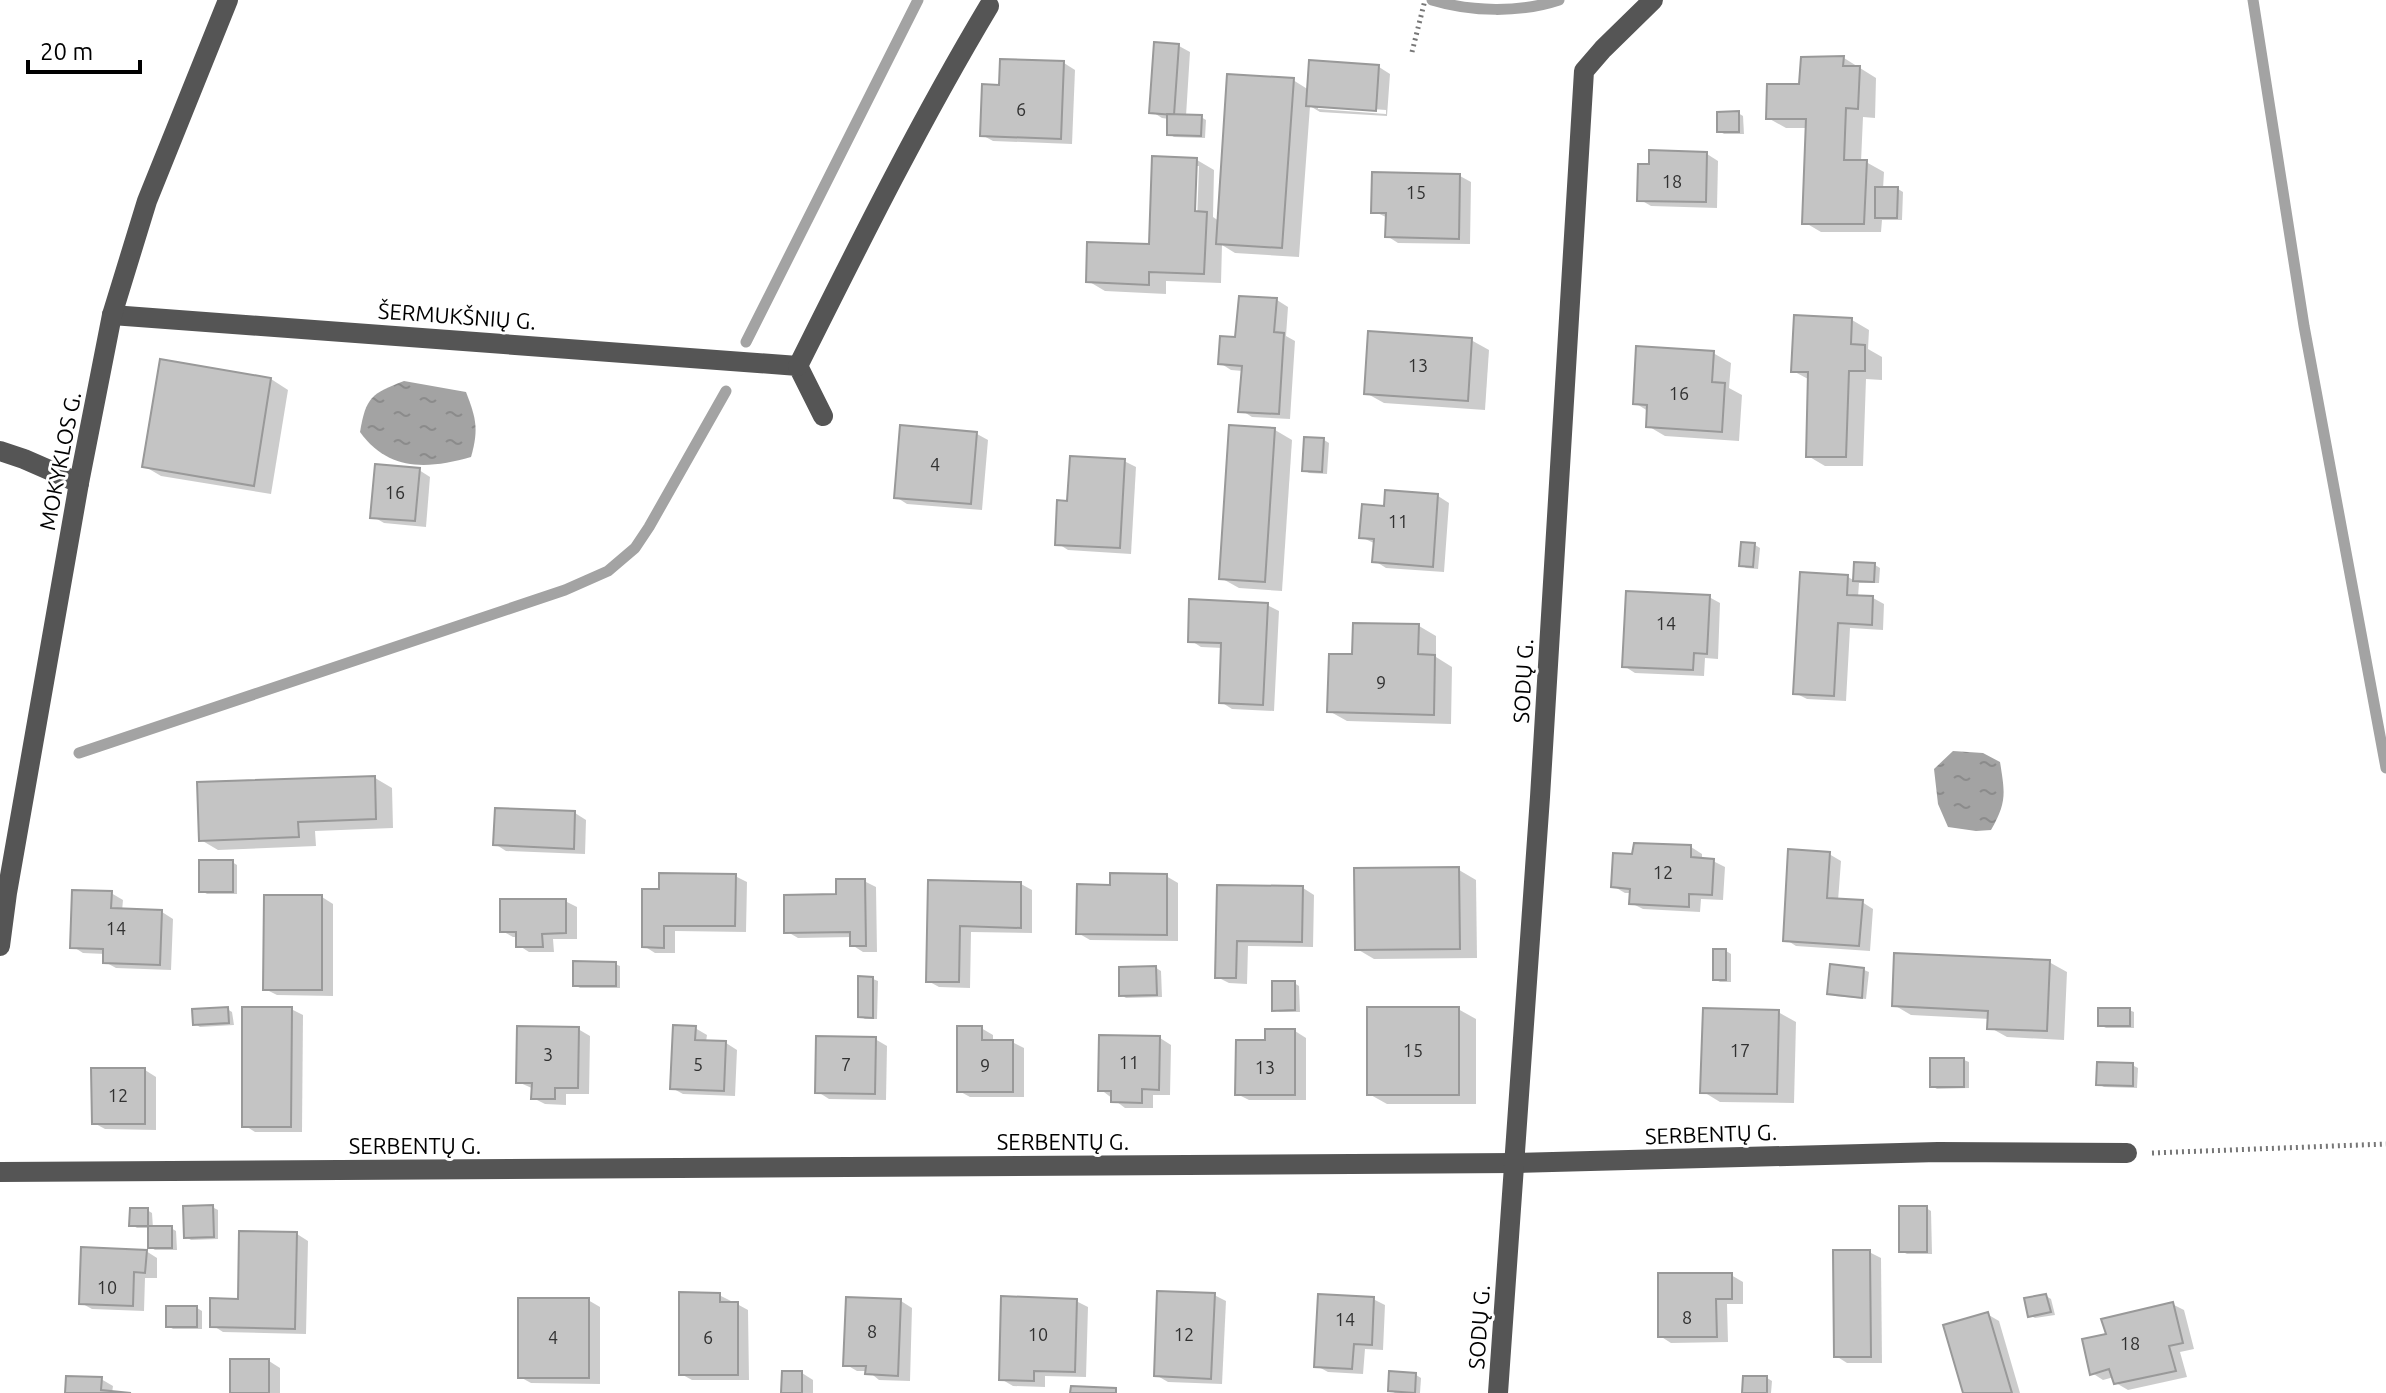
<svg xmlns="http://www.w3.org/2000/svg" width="2386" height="1393" font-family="Ubuntu,sans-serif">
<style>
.water{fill:url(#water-ripples)}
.shadow{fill:#0003;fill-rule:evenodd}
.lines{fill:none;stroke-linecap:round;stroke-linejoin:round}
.stream{stroke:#a3a3a3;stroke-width:11}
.building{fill:#c4c4c4;stroke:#999;stroke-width:2}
.path{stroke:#777;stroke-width:5;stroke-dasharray:2 4;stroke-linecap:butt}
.minor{stroke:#555;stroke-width:20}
.labels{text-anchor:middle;stroke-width:6;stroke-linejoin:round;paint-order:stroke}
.number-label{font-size:18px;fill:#313131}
.street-label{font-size:22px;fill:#000;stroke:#fff}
</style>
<defs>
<pattern id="water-ripples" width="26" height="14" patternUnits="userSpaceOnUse" patternTransform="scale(2)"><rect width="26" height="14" fill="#a3a3a3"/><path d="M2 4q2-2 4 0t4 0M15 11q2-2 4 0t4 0" fill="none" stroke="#8b8b8b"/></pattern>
</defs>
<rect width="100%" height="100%" fill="#fff"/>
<g class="water">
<path d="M404,381l62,11c10,26 13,37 5,65 -43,12 -82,15 -111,-25 6,-35 11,-38 44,-51z"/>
<path d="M1953,751l30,2 17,9c5,31 7,40 -9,68l-15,1 -28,-4 -10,-23 -4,-35z"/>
</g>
<g class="shadow">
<path d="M1179,46l11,6 -4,64 15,1 5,3 -1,18 -31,-1 -5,-3v-15l-7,-1 -11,-7z"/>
<path d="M1844,58l32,20 -1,40 -12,-1 -2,45h5l18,10 -1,17h15l5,3 -1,28h-20l-1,12h-60l-17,-10 3,-94h-21l-18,-10 33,-32 2,-27z"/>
<path d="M1311,62l68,5 11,7 -3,42 -67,-4 -10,-6 -11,151 -64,-4 -13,-8 -1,38 -55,-2v13l-61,-3 -17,-10 63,-35 46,-86 17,10 -1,47 6,4 74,-141 16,10zM1318,105l68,5v4l-68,-5zM1195,166h4l-2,56 -4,-1z"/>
<path d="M1064,63l11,7 -3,74 -79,-3 -11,-6 19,-48z"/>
<path d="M1738,113l5,3 1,18h-20l-5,-3z"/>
<path d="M1707,154l11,7 -1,47 -66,-2 -12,-7z"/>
<path d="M1460,176l11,6 -1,62 -72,-1 -11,-7 1,-18 -15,-7z"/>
<path d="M1277,300l11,7 -2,29 9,5 -5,78 -38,-2 -11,-7 2,-39 -12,-1 -11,-7 17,-24z"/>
<path d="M1852,320l17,10 -1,19 14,8v23l-16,-1 -3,87h-38l-17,-10 2,-76 -17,-9z"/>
<path d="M1471,340l18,10 -4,60 -101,-7 -18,-10z"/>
<path d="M1713,353l18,10 -2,25 13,7 -3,46 -74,-5 -17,-10v-15l-13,-8z"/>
<path d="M271,379l17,11 -17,104 -110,-18 -17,-10z"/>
<path d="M1275,430l17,10 -10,151 -43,-3 -18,-10z"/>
<path d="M977,434l11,6 -6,70 -75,-6 -11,-7z"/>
<path d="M1324,440l5,3 -2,31 -18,-1 -5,-3z"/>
<path d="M1124,461l12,6 -5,87 -63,-4 -11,-7 12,-40z"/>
<path d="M419,470l11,7 -4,50 -42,-4 -12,-7z"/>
<path d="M1387,492l51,4 11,7 -5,69 -58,-4 -11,-7 1,-17 -15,-7 25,-29z"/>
<path d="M1755,545l5,3 -2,21 -12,-1 -5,-3z"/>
<path d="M1856,564l19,1 5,3 -1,15h-20l-1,14 15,1 11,6 -1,26 -33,-2 -4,73 -39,-2 -12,-6 53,-116 7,4z"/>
<path d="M1709,597l11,6 -2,56 -13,-1 -1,18 -69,-3 -11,-7z"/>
<path d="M1267,605l12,6 -5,100 -42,-2 -11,-7 2,-54 -22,-1 -11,-7z"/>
<path d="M1354,625l65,1 17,10v21l16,10 -1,57 -104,-3 -18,-10 25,-55z"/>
<path d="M375,778l17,10 1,40 -78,3 1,15 -98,4 -17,-10z"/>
<path d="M575,813l11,7 -1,34 -79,-3 -11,-7z"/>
<path d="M1691,847l11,7v6l11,1 12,6 -2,33 -22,-1 -1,13 -57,-3 -12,-6 1,-10h-7l-12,-7 21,-30z"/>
<path d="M1829,854l12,7 -3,40 24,1 11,7 -3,42 -74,-5 -11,-7z"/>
<path d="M232,862l5,3v29h-30l-5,-3z"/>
<path d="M1459,870l17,10 1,78 -103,1 -17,-10z"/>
<path d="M735,876l12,6 -1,50 -71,-1v22h-20l-11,-7 17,-55z"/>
<path d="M1166,876l12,7v58l-88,-1 -12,-7 34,-46z"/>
<path d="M864,881l12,6 1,65h-14l-11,-7v-8l-54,1 -12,-7z"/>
<path d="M930,882l91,2 11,6v43l-61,-1 -1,56 -31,-1 -11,-6z"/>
<path d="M1219,887l84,1 11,7 -1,52 -65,-1 -1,38 -18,-1 -12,-6z"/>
<path d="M111,893l12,7 -1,11 40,1 11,7 -2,51 -55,-2 -11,-6v-8l-22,-1 -11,-7z"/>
<path d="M322,897l11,7v92l-56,-1 -12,-6z"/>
<path d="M565,901l12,6v32h-24l1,13h-25l-11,-7v-8h-5l-11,-6z"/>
<path d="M1726,951l5,3v28h-11l-5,-3z"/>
<path d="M2049,962l18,10 -3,68 -57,-3 -18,-10 1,-8 -79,-4 -17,-10z"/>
<path d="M615,964l5,2v22h-40l-5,-3z"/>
<path d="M1156,968l5,3 1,26 -36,1 -5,-3z"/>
<path d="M1864,970l5,2 -3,27 -31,-3 -5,-3z"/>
<path d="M873,979l5,2 -1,38h-12l-5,-3z"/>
<path d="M1294,983l5,3 1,26h-20l-6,-2z"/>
<path d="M227,1009l5,3 2,13 -34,2 -5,-3z"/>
<path d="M291,1009l12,6 -1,117h-47l-11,-7z"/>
<path d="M1458,1009l18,10v85h-89l-18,-10z"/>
<path d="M2129,1010l5,2v16h-28l-6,-3z"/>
<path d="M1778,1012l18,10 -2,81 -74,-1 -18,-11z"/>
<path d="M695,1028l12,7 -1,7 20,1 11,7 -2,46 -52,-2 -11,-6z"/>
<path d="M981,1028l12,7v7h19l12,6v49h-54l-11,-6z"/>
<path d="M578,1029l12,7 -1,58h-23v11l-21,-1 -12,-6 1,-9 -16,-7z"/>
<path d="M1295,1031l11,7v62h-57l-12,-6 30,-52z"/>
<path d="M1160,1038l11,7 -1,50h-17v13h-28l-25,-19z"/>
<path d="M875,1039l12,7 -1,54 -57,-1 -11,-7z"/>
<path d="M1964,1060l5,2v26l-32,1 -5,-3z"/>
<path d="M2132,1065l6,3 -1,20 -33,-1 -6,-3z"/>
<path d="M145,1070l11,7v53l-51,-1 -11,-6z"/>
<path d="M212,1207l6,3v29l-27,1 -5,-3z"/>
<path d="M1926,1208l5,3 1,43h-25l-6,-3z"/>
<path d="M147,1210l5,3 1,15h18l5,3 1,19h-22l-5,-3v-19h-13l-5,-3z"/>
<path d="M297,1234l11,7 -2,93 -83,-2 -11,-7 28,-24z"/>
<path d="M146,1251l11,7v20h-12l-1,33 -52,-2 -11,-6z"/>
<path d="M1869,1252l12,6 1,105h-35l-11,-7z"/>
<path d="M1731,1275l12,7v22h-16l1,38 -57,1 -11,-7z"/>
<path d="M719,1295l12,6v3h6l11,6 1,70h-57l-11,-6z"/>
<path d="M1214,1295l12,6 -4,83 -54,-2 -12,-7z"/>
<path d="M2046,1296l5,3 4,16 -20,3 -6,-3z"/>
<path d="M1373,1299l12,6 -2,45 -18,-1 -2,25 -35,-2 -11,-6z"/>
<path d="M588,1300l12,7v77l-69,-1 -11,-6z"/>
<path d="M901,1301l11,7 -2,73 -31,-1 -11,-9h-11l-12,-7z"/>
<path d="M1076,1301l12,6 -2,70 -41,-1v11l-32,-1 -12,-7z"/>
<path d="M2172,1304l12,6 10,39 -14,3 7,25 -59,13 -12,-7 -2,-6 -11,3 -11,-7 16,-38z"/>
<path d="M197,1308l5,3v18h-29l-5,-3z"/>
<path d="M1987,1314l12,7 21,72h-55z"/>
<path d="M269,1361l11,7v25h-48z"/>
<path d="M802,1373l11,7v13h-30z"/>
<path d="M1416,1375l5,3 -1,15h-25l-5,-3z"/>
<path d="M1767,1378l5,3 -1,12h-27z"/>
<path d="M101,1379l12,7 -1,7h2h-47z"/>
</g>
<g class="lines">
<g class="stream">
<path d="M1432,0c39,12 88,13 127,0"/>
<path d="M2253,0l51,326 82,442"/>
<path d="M746,342l172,-342"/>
<path d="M79,753l486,-163 43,-19 27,-23 14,-21 77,-136"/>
</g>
</g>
<g class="building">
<path d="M1154,42l25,2 -5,71 -25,-2z"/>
<path d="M1844,56l-1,10h17l-2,43 -12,-1 -2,52h23l-3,64h-62l4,-105h-40l1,-35h32l2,-27z"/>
<path d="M1000,59l64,2 -3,78 -81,-3 2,-52 17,1z"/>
<path d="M1309,60l70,5 -3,46 -70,-5z"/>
<path d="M1227,74l67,4 -12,170 -66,-4z"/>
<path d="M1739,111v21h-22v-20z"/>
<path d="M1167,114l35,1 -1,21 -34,-1z"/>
<path d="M1649,150l58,2 -1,50 -69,-1 1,-37h11z"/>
<path d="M1152,156l45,2 -2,53 12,1 -3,62 -55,-2v13l-63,-3 1,-40 62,2z"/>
<path d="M1372,172l88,2 -1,65 -74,-2 1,-24h-15z"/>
<path d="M1875,187h23l-1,31h-22z"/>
<path d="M1239,296l38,2 -3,34 10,1 -5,81 -41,-2 4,-46 -24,-2 2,-28 15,1z"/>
<path d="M1794,315l58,3 -1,26 14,1v26h-16l-3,86h-40l2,-85h-17z"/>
<path d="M1368,331l104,7 -4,63 -104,-7z"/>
<path d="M1636,346l78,5 -2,31 13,1 -3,49 -76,-5 1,-22 -14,-1z"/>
<path d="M160,359l111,19 -17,108 -112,-19z"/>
<path d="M900,425l77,7 -6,72 -77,-6z"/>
<path d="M1229,425l46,3 -10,154 -46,-3z"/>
<path d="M1304,437l20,1 -2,34 -20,-1z"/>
<path d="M1070,456l55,3 -5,89 -65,-3 2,-45 10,1z"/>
<path d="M375,464l45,4 -5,53 -45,-3z"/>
<path d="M1385,490l53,4 -5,73 -61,-5 2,-23 -15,-1 3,-34 22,2z"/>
<path d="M1741,542l14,1 -2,24 -14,-1z"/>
<path d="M1854,562l21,1 -1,19 -21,-1z"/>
<path d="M1800,572l48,3 -1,20 26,1 -1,29 -34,-2 -4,73 -41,-2z"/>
<path d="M1626,591l84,4 -3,59 -13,-1 -1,17 -71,-3z"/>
<path d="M1189,599l79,4 -5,102 -44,-2 2,-60 -33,-1z"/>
<path d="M1353,623l66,1 -1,30 17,1 -1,60 -107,-3 2,-58h23z"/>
<path d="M375,776l1,43 -78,3 1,15 -100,4 -2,-59z"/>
<path d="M495,808l80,3 -1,38 -81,-4z"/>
<path d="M1634,843l57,2v12l23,2 -2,36 -23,-1v13l-60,-3 1,-15 -19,-2 2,-34 19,1z"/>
<path d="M1788,849l42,3 -3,46 36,2 -4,46 -76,-5z"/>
<rect x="199" y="860" width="34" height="32"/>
<path d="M1459,867l1,82 -105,1 -1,-82z"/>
<path d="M659,873l77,1 -1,52h-71v22l-22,-1v-58h17z"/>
<path d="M1110,873l57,1v61l-91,-1 1,-50 33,1z"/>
<path d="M836,879h29l1,67h-16v-14l-66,1v-38l52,-1z"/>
<path d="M928,880l93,2v46l-61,-2 -1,56h-33z"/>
<path d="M1217,885l86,1 -1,56 -65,-1 -1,37h-21z"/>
<path d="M72,890l40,1 -1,17 51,2 -2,55 -57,-2v-14l-33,-1z"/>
<path d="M264,895h58v95h-59z"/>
<path d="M500,899h66v34l-24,1 1,13h-27v-15h-16z"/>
<rect x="1713" y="949" width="13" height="31"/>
<path d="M1894,953l156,7 -3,71 -60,-2 1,-18 -96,-5z"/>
<path d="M573,961l43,1v24h-43z"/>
<path d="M1830,964l34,4 -2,30 -35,-4z"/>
<path d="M1156,966l1,29 -38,1v-29z"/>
<path d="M858,976l15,1v41l-15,-1z"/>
<path d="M1272,981h23v29l-23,1z"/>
<path d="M228,1007l1,16 -36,2 -1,-16z"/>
<path d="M242,1007h50l-1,120h-49z"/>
<rect x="1367" y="1007" width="92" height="88"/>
<path d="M1703,1008l76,2 -2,84 -77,-1z"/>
<rect x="2098" y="1008" width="32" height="18"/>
<path d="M673,1025l23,1 -1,14 31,1 -2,50 -54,-2z"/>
<path d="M517,1026l62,1 -1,61h-23v11h-24l1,-16h-16z"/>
<path d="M957,1026h25v14h31v52h-56z"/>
<path d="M1265,1029h30v66h-60l1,-55h29z"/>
<path d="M1099,1035l61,1 -1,54 -17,-1v14l-31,-1v-11h-13z"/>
<path d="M816,1036l60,1 -1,57 -60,-1z"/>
<rect x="1930" y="1058" width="34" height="29"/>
<path d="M2097,1062l36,1v23l-37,-1z"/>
<path d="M91,1068h54v56h-53z"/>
<path d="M213,1205l1,32 -30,1 -1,-32z"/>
<rect x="1899" y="1206" width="28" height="46"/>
<path d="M130,1208h18v18h-19z"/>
<rect x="148" y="1226" width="24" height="22"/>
<path d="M239,1231l58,1 -2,97 -85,-2v-29l28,1z"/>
<path d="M81,1247l66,3 -2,23 -11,-1 -1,34 -54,-2z"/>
<path d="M1833,1250h37l1,107h-37z"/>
<path d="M1658,1273h74v26h-16l1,38h-59z"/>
<path d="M1157,1291l58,2 -4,86 -57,-3z"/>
<path d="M679,1292l41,1v9h18v73h-59z"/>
<path d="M1318,1294l56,3 -2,48 -18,-1 -2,25 -38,-2z"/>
<path d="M2046,1294l5,18 -23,5 -4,-19z"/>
<path d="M1001,1296l76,3 -2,73 -41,-1v10l-35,-1z"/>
<path d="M846,1297l55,2 -3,77 -33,-2 1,-8h-23z"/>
<rect x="518" y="1298" width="71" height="80"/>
<path d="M2173,1302l10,41 -14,3 7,25 -62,13 -5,-15 -19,6 -8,-36 24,-5 -5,-15z"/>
<rect x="166" y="1306" width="31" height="21"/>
<path d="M1988,1312l24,81h-49l-20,-68z"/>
<rect x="230" y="1359" width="39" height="34"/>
<path d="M782,1371h20v22h-21z"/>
<path d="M1389,1371l27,2 -1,20 -27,-2z"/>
<path d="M66,1376l36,1 -1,13 30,3h-66z"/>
<path d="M1743,1376h24v17h-25z"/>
<path d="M1071,1386l45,2v5h-46z"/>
</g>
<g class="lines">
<g class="path">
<path d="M1412,52l13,-52"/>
<path d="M2152,1153l234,-9"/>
</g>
<g class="minor">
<path d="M112,315l686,51 25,50"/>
<path d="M798,366c61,-122 121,-243 191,-360"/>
<path d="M0,451l24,8 55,24"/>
<path d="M0,946l7,-53 72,-410 33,-168 35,-114 81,-201"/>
<path d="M0,1172l1515,-9 423,-11 189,1"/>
<path d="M1498,1393l42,-596 44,-726 19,-22 50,-49"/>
</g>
</g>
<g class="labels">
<g class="number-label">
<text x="1021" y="116">6</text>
<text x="1672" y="188">18</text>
<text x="1416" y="199">15</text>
<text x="1418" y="372">13</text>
<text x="1679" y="400">16</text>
<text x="935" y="471">4</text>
<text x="395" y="499">16</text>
<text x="1398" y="528">11</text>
<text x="1666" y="630">14</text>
<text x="1381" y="689">9</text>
<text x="1663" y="879">12</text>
<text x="116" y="935">14</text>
<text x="1413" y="1057">15</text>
<text x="1740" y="1057">17</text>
<text x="548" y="1061">3</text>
<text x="1129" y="1069">11</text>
<text x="698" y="1071">5</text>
<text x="846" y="1071">7</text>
<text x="985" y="1072">9</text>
<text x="1265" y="1074">13</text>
<text x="118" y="1102">12</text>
<text x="107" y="1294">10</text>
<text x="1687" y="1324">8</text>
<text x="1345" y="1326">14</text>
<text x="872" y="1338">8</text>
<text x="1038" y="1341">10</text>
<text x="1184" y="1341">12</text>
<text x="553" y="1344">4</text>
<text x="708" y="1344">6</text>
<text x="2130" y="1350">18</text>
</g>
<g class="street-label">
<text transform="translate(457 316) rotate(4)" y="8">ŠERMUKŠNIŲ G.</text>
<text transform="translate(60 461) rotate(-79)" y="8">MOKYKLOS G.</text>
<text transform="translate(1523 681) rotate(-87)" y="8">SODŲ G.</text>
<text transform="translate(1711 1134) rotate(-2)" y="8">SERBENTŲ G.</text>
<text x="1063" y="1150">SERBENTŲ G.</text>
<text x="415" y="1154">SERBENTŲ G.</text>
<text transform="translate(1479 1327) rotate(-86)" y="8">SODŲ G.</text>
</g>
</g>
<path d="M28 60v12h112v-12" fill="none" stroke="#000000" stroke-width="4"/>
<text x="40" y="60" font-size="24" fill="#000000" stroke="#ffffff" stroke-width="6" paint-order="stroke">20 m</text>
</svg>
